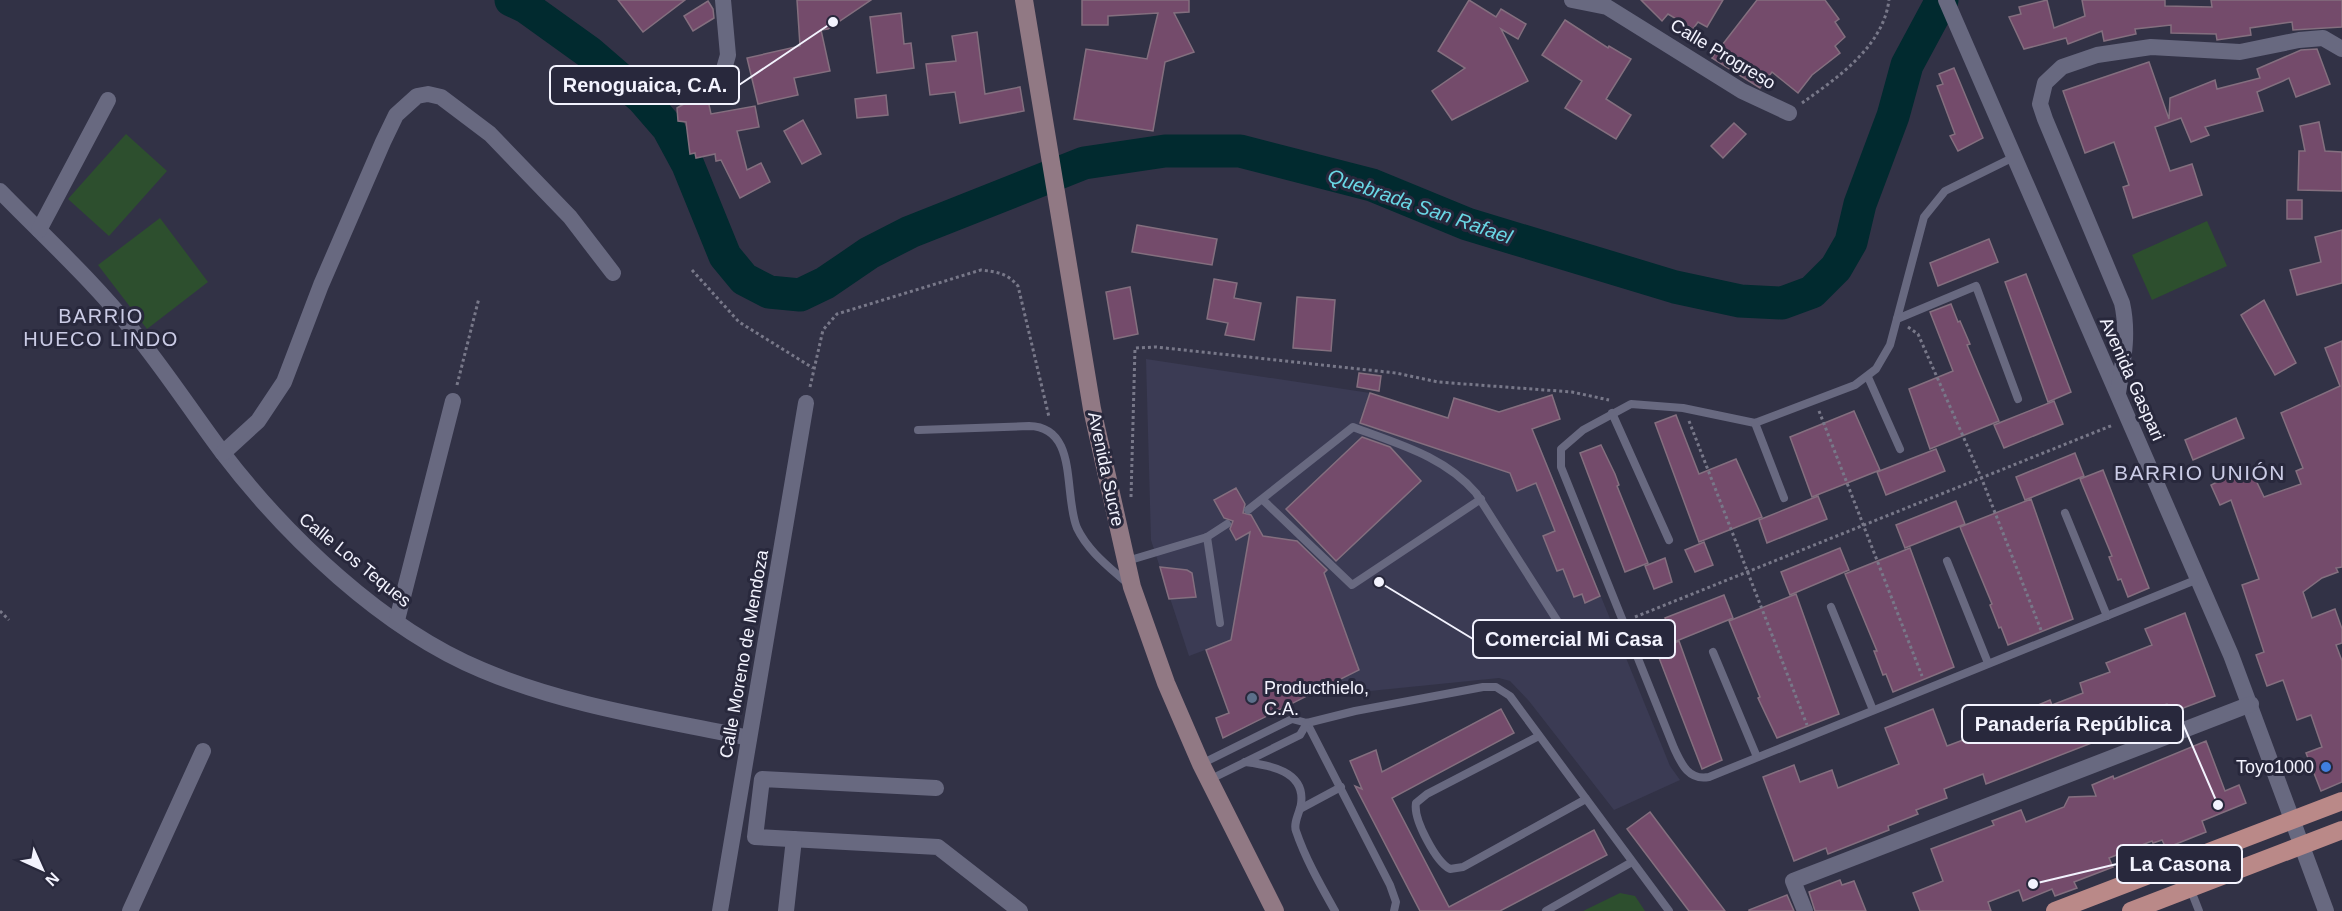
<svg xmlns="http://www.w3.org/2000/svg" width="2342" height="911" font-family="Helvetica,sans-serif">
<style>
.built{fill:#3b3b54}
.green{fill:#2d4f2e}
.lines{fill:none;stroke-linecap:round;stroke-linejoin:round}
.river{stroke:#012a2f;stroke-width:33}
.building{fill:#744b6b;stroke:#846f7f;stroke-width:1.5}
.path{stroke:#787889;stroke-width:3;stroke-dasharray:3 3;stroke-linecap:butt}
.lane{stroke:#686980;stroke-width:8}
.street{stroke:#686980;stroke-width:16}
.secondary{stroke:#917984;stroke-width:18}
.primary{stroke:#ba8988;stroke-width:18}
.service-dot{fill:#5c6f8a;stroke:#28283c;stroke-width:2}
.shop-dot{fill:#3f7fe0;stroke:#28283c;stroke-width:2}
.labels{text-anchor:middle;stroke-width:6;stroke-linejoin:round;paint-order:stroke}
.street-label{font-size:18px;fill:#f3f3fe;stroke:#28283c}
.poi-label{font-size:18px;fill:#f3f3fe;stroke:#28283c;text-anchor:start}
.water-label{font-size:20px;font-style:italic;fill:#69d7e5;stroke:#28283c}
.neighbourhood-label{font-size:20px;letter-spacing:1.5px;fill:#cbcce6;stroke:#28283c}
.quarter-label{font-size:21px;letter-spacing:1.5px;fill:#cbcce6;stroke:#28283c}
.leader{fill:none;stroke:#f3f3fe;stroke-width:2}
.callout-dot{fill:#f3f3fe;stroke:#28283c;stroke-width:2}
.callout{fill:#28283c;stroke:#f3f3fe;stroke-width:2}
.callout-label{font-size:20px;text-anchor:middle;font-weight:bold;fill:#f3f3fe}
</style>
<rect width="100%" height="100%" fill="#323246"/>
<path class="built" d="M1146,359l224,34 153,49 13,-5 134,329 10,14 -66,30 -85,-109 -19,-20 -11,-3 -159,16 -5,-12 -2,-80 -144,54 -38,-116z"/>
<g class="green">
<path d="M126,134l41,37 -58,65 -41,-37z"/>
<path d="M160,218l48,64 -61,47 -49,-64z"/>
<path d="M2207,221l20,45 -75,34 -20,-45z"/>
<path d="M1620,893l15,3 10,15h-62z"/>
</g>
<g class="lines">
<path class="river" d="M511,0l15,7 64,46 52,45 26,30 20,37 37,91 19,23 25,13 31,3 25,-12 44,-30 41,-21 174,-69 81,-12h75l132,34 95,39 208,63 65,14 42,2 30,-11 24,-24 15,-26 9,-38 33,-88 14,-51 35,-65"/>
</g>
<g class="building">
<path d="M618,0h67l-42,32z"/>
<path d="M797,0h74l-43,29 -7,1 9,41 -36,7 4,17 -40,9 -11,-46 53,-12z"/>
<path d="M1082,0h107v12l-15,1 20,39 -29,10 -12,69 -79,-12 12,-70 61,10 11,-46 -50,3v9h-26z"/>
<path d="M1469,0l27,17 5,-8 25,15 -8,15 -17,-10 27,52 -76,39 -20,-29 33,-23 -27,-17z"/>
<path d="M1641,0h82l-16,27 -9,-5 -5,7 -25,-15 -6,7z"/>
<path d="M1757,0h68l14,19 -4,3 10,15 -10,9 5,7 -28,22 -14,18 -26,-21 -12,16 -48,-30z"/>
<path d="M2047,0l7,28 31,-12 -3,-16h83v6l47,1 -1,-7h131v27l-49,3 -1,-8 -42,6 1,7 -34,5 -1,-6 -45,-1v-8l-36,4 1,5 -32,7 -2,-10 -34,13 -2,-6 -42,11 -15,-32 12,-3 -2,-7z"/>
<path d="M708,1l5,8 1,9 -21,13 -9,-15z"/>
<path d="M901,13l3,31 7,-1 3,25 -37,5 -7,-56z"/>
<path d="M1565,20l43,28 1,-2 22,13 -25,40 25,16 -15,24 -51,-31 17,-27 -40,-26z"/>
<path d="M977,32l8,62 35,-7 4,24 -64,12 -5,-31 -25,3 -4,-31 30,-3 -4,-25z"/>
<path d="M2317,49l13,35 -34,13 -7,-19 -6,3 -26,11 6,19 -58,16 4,8 -18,7 -10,-24 -26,9 15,44 22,-7 10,31 -69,23 -10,-31 6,-2 -15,-43 -29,11 -22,-62 86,-29 20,57 1,-21 45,-18 2,9 43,-11 -3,-9 44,-19z"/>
<path d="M1954,68l29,70 -25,13 -8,-15 5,-2 -18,-48 6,-2 -4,-10z"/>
<path d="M706,91l5,23 44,-8 4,21 -22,4 10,39 14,-7 9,19 -30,16 -19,-38 -5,1 -1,-7 -19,4 -1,-5 -5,1 -4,-32 -8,-1 -1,-13z"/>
<path d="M886,95l2,20 -31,3 -2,-19z"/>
<path d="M803,120l18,34 -19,10 -18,-33z"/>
<path d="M2319,122l6,29 17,1v39l-44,-1 1,-39h6l-5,-25z"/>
<path d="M1734,123l12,11 -23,24 -12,-12z"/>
<rect x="2287" y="200" width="15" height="19"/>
<path d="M1137,225l80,14 -5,26 -80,-13z"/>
<path d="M2342,230v53l-45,12 -7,-25 31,-8 -6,-25z"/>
<path d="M1989,239l9,23 -60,24 -8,-23z"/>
<path d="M2026,274l45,118 -23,10 -43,-120z"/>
<path d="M1214,279l23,4 -3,15 27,5 -7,37 -29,-5 3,-12 -21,-4z"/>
<path d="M1130,287l8,47 -24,5 -8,-47z"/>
<path d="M1297,297l38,3 -4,51 -38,-3z"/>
<path d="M2264,300l32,63 -21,12 -34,-60z"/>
<path d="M1951,304l7,18 2,-1 10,23 -3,1 32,76 -69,28 -21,-60 44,-18 -23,-59z"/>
<path d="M2342,341v226l-6,1 2,4 -16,6 -19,14 9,26 23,-9 7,20v14l-6,2 6,16v121l-21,9 -15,-38 16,-6 -11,-32 -14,5 -14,-40 -16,6 -11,-31 8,-3 -22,-67 17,-6 -28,-79 -11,5 -9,-20 38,-19 15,31 37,-13 -5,-13 7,-3 -22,-55 59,-27 -15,-38z"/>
<path d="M1359,373l22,3 -2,15 -22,-4z"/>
<path d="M1370,393l78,25 6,-20 45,14 53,-17 8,24 -28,10 68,167 -15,7 -3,-9 -8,3 -11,-28 -6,2 -14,-35 12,-5 -19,-48 -19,8 -7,-18 -150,-50z"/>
<path d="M2054,401l9,23 -59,24 -10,-23z"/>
<path d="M1854,411l26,59 -68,27 -22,-60z"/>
<path d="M1676,415l23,59 37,-15 26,58 -63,25 -44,-119z"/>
<path d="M2236,418l8,20 -51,22 -8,-20z"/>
<path d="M1362,437l28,10 31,34 -85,80 -50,-52z"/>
<path d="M1601,445l14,29 4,11 -2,1 31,77 -23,9 -45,-119z"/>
<path d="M1936,449l9,22 -59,24 -9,-23z"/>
<path d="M2075,453l9,23 -59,24 -9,-23z"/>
<path d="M2103,470l46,118 -21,9 -7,-18 -3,1 -9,-23 3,-1 -32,-77z"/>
<path d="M1236,488l9,16 -2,9 8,2 12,21 34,5 30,29 -3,3 35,97 -136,68 -7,-20 13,-5 -23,-63 25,-10 19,-108 -14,8 -6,-11 3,-8 -9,-3 -10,-18z"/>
<path d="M1818,496l9,23 -60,24 -8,-23z"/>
<path d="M2031,499l42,120 -65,26 -7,-18 -2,1 -9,-23 2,-1 -32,-77z"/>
<path d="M1956,501l9,23 -60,24 -9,-23z"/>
<path d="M1704,542l9,23 -18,7 -10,-22z"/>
<path d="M1840,548l9,22 -59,25 -9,-23z"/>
<path d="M1910,548l44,119 -61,25 -7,-18 -3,1 -9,-24h3l-32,-77z"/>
<path d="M1665,558l7,24 -18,7 -9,-23z"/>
<path d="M1160,567l27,3 5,3 4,24 -27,2z"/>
<path d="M1796,594l43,120 -62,24 -19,-40 2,-1 -31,-76z"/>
<path d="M1724,595l9,23 -59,24 -9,-24z"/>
<path d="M2185,613l30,83 -45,17 -3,-9 -28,9 4,10 -157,61 -3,-10 -39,15 3,9 -31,12 2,4 -30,12 1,4 -61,24 -2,-6 -32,13 -31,-84 31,-12 6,17 32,-12 6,18 61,-24 -14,-36 48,-19 14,37 43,-16 -1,-4 61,-26 2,5 31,-12 -3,-10 30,-11 -4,-9 46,-18 -7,-16z"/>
<path d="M1679,641l43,119 -20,9 -46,-119z"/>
<path d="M1501,709l13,24 -122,65 57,109 145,-77 13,25 -107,56h-80l-65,-125 7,3 -12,-28 26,-11 6,22z"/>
<path d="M2206,741l19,50 14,-6 7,18 -44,18 4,11 -40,16 -4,-8 -9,3 -1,-2 -43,17 4,9 -39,15 3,6 -22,8 -3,-7 -29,12 -4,-11 -31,12 3,9h-71l-7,-18 30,-12 -12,-32 63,-24 -2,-4 29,-11 5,12 38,-15 5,-10 27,-1 -4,-11 21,-9 1,3z"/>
<path d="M1650,812l15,20 60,79h-36l-62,-82z"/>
<path d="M1840,880l2,5 12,-4 12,30h-51l-6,-19z"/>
<path d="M1787,895l7,16h-45v-1z"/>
</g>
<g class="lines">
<g class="path">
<path d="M1802,103c35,-25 81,-56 87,-103"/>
<path d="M692,270l47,52 74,46"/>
<path d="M1908,327l10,7 63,143 60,153"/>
<path d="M457,385l22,-87"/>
<path d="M810,387l13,-57 14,-16 144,-44c16,2 26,3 37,16l31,131"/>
<path d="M1819,411l103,265"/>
<path d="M1689,421l118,304"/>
<path d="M1131,497l4,-149 21,-1 240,26 42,9 134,10 37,8"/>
<path d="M0,611l9,9"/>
<path d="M1635,617l478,-192"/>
</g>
<g class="lane">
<path d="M2014,157l-69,34 -21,26 -34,128 -14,24 -21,16 -100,38 -72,-15 -52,-4 -48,26 -22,19v18l113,281c7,15 14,33 35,29l489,-198"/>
<path d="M1897,319l79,-33 42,113"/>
<path d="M1868,377l32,72"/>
<path d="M1612,413l57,127"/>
<path d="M1755,423l29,75"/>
<path d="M918,430l111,-4c50,1 34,68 48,102 11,23 31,38 50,55"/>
<path d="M1263,500l89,85 129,-86"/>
<path d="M1248,510l105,-83c45,17 91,29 123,66l89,140"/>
<path d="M2065,513l42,103"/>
<path d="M1207,537l13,86"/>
<path d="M1127,561l80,-24 20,-13"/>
<path d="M1947,561l41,102"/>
<path d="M1831,607l42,103"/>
<path d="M1713,652l44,105"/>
<path d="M1307,723l83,162 6,17 -2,9"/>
<path d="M1539,736l-112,58 -11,9c-3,16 20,59 34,66l13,-2 123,-68"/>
<path d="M1245,762c24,3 61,9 56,42 -1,8 -8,19 -5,27 9,27 25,55 39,80"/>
<path d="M1201,764l91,-45 15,4 48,-12 128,-24h13l14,9 159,215"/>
<path d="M1209,780l91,-45 7,-12"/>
<path d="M1300,809l41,-22"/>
<path d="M2190,888l9,23"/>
<path d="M1546,911l86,-49"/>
</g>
<g class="street">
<path d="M1572,0l35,7 135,84 47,22"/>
<path d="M1946,0l285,655 95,256"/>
<path d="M716,97l12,-42 -5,-55"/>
<path d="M0,191c45,46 93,90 133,140 32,39 59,81 89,121 64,84 161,177 260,218 85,36 177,49 267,68"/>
<path d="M39,230l69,-130"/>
<path d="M2118,393c5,-31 11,-59 4,-90l-77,-184 -5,-15 5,-21 17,-16 35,-12 54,-8 89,5 59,-12 24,-2 19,11"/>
<path d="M223,453l35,-32 26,-39 37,-97 62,-143 13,-27 21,-19 11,-2 13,3 49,37 80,83 43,56"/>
<path d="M397,620l56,-219"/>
<path d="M936,788l-174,-9 -7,58 183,10 82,64"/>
<path d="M130,911l73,-160"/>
<path d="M720,911l86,-508"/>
<path d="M786,911l8,-72"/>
<path d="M1805,911l-12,-30 458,-177"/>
</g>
<path class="secondary" d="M1024,0l68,409 40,178 34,96 35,81 74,147"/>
<g class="primary">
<path d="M2055,911l287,-110"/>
<path d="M2131,911l211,-81"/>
</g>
</g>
<circle class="service-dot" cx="1252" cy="698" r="6"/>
<circle class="shop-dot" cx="2326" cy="767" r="6"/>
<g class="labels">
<g class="street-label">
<text transform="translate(1723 54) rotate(31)" y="6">Calle Progreso</text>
<text transform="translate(2132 379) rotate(66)" y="6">Avenida Gaspari</text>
<text transform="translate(1106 469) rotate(78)" y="6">Avenida Sucre</text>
<text transform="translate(355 560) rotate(39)" y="6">Calle Los Teques</text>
<text transform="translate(744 654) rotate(-80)" y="6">Calle Moreno de Mendoza</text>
</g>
<g class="poi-label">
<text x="1264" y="694">Producthielo,<tspan x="1264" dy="21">C.A.</tspan></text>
<text x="2314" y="773" text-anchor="end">Toyo1000</text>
</g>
<g class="water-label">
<text transform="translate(1420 206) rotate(19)" y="7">Quebrada San Rafael</text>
</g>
<g class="neighbourhood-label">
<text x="101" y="323">BARRIO<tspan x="101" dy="23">HUECO LINDO</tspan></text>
</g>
<g class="quarter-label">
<text x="2200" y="480">BARRIO UNIÓN</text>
</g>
</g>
<path class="leader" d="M833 22L739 85M1379 582L1473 639M2218 805L2183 724M2033 884L2117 864"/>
<g class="callout-dot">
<circle cx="833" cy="22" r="6"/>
<circle cx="1379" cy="582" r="6"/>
<circle cx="2218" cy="805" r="6"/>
<circle cx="2033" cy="884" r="6"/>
</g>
<g class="callout">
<rect x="550" y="66" width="189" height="38" rx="6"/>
<rect x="1473" y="620" width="202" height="38" rx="6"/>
<rect x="1962" y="705" width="221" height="38" rx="6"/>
<rect x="2117" y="845" width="125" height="38" rx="6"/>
</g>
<g class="callout-label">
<text x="645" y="92">Renoguaica, C.A.</text>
<text x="1574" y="646">Comercial Mi Casa</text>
<text x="2073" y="731">Panadería República</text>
<text x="2180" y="871">La Casona</text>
</g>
<g transform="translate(42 869) rotate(135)" stroke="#28283c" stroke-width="4.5" paint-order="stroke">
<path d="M0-4.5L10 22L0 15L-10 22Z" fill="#f3f3fe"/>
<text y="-9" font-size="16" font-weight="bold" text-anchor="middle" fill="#f3f3fe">N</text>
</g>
</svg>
